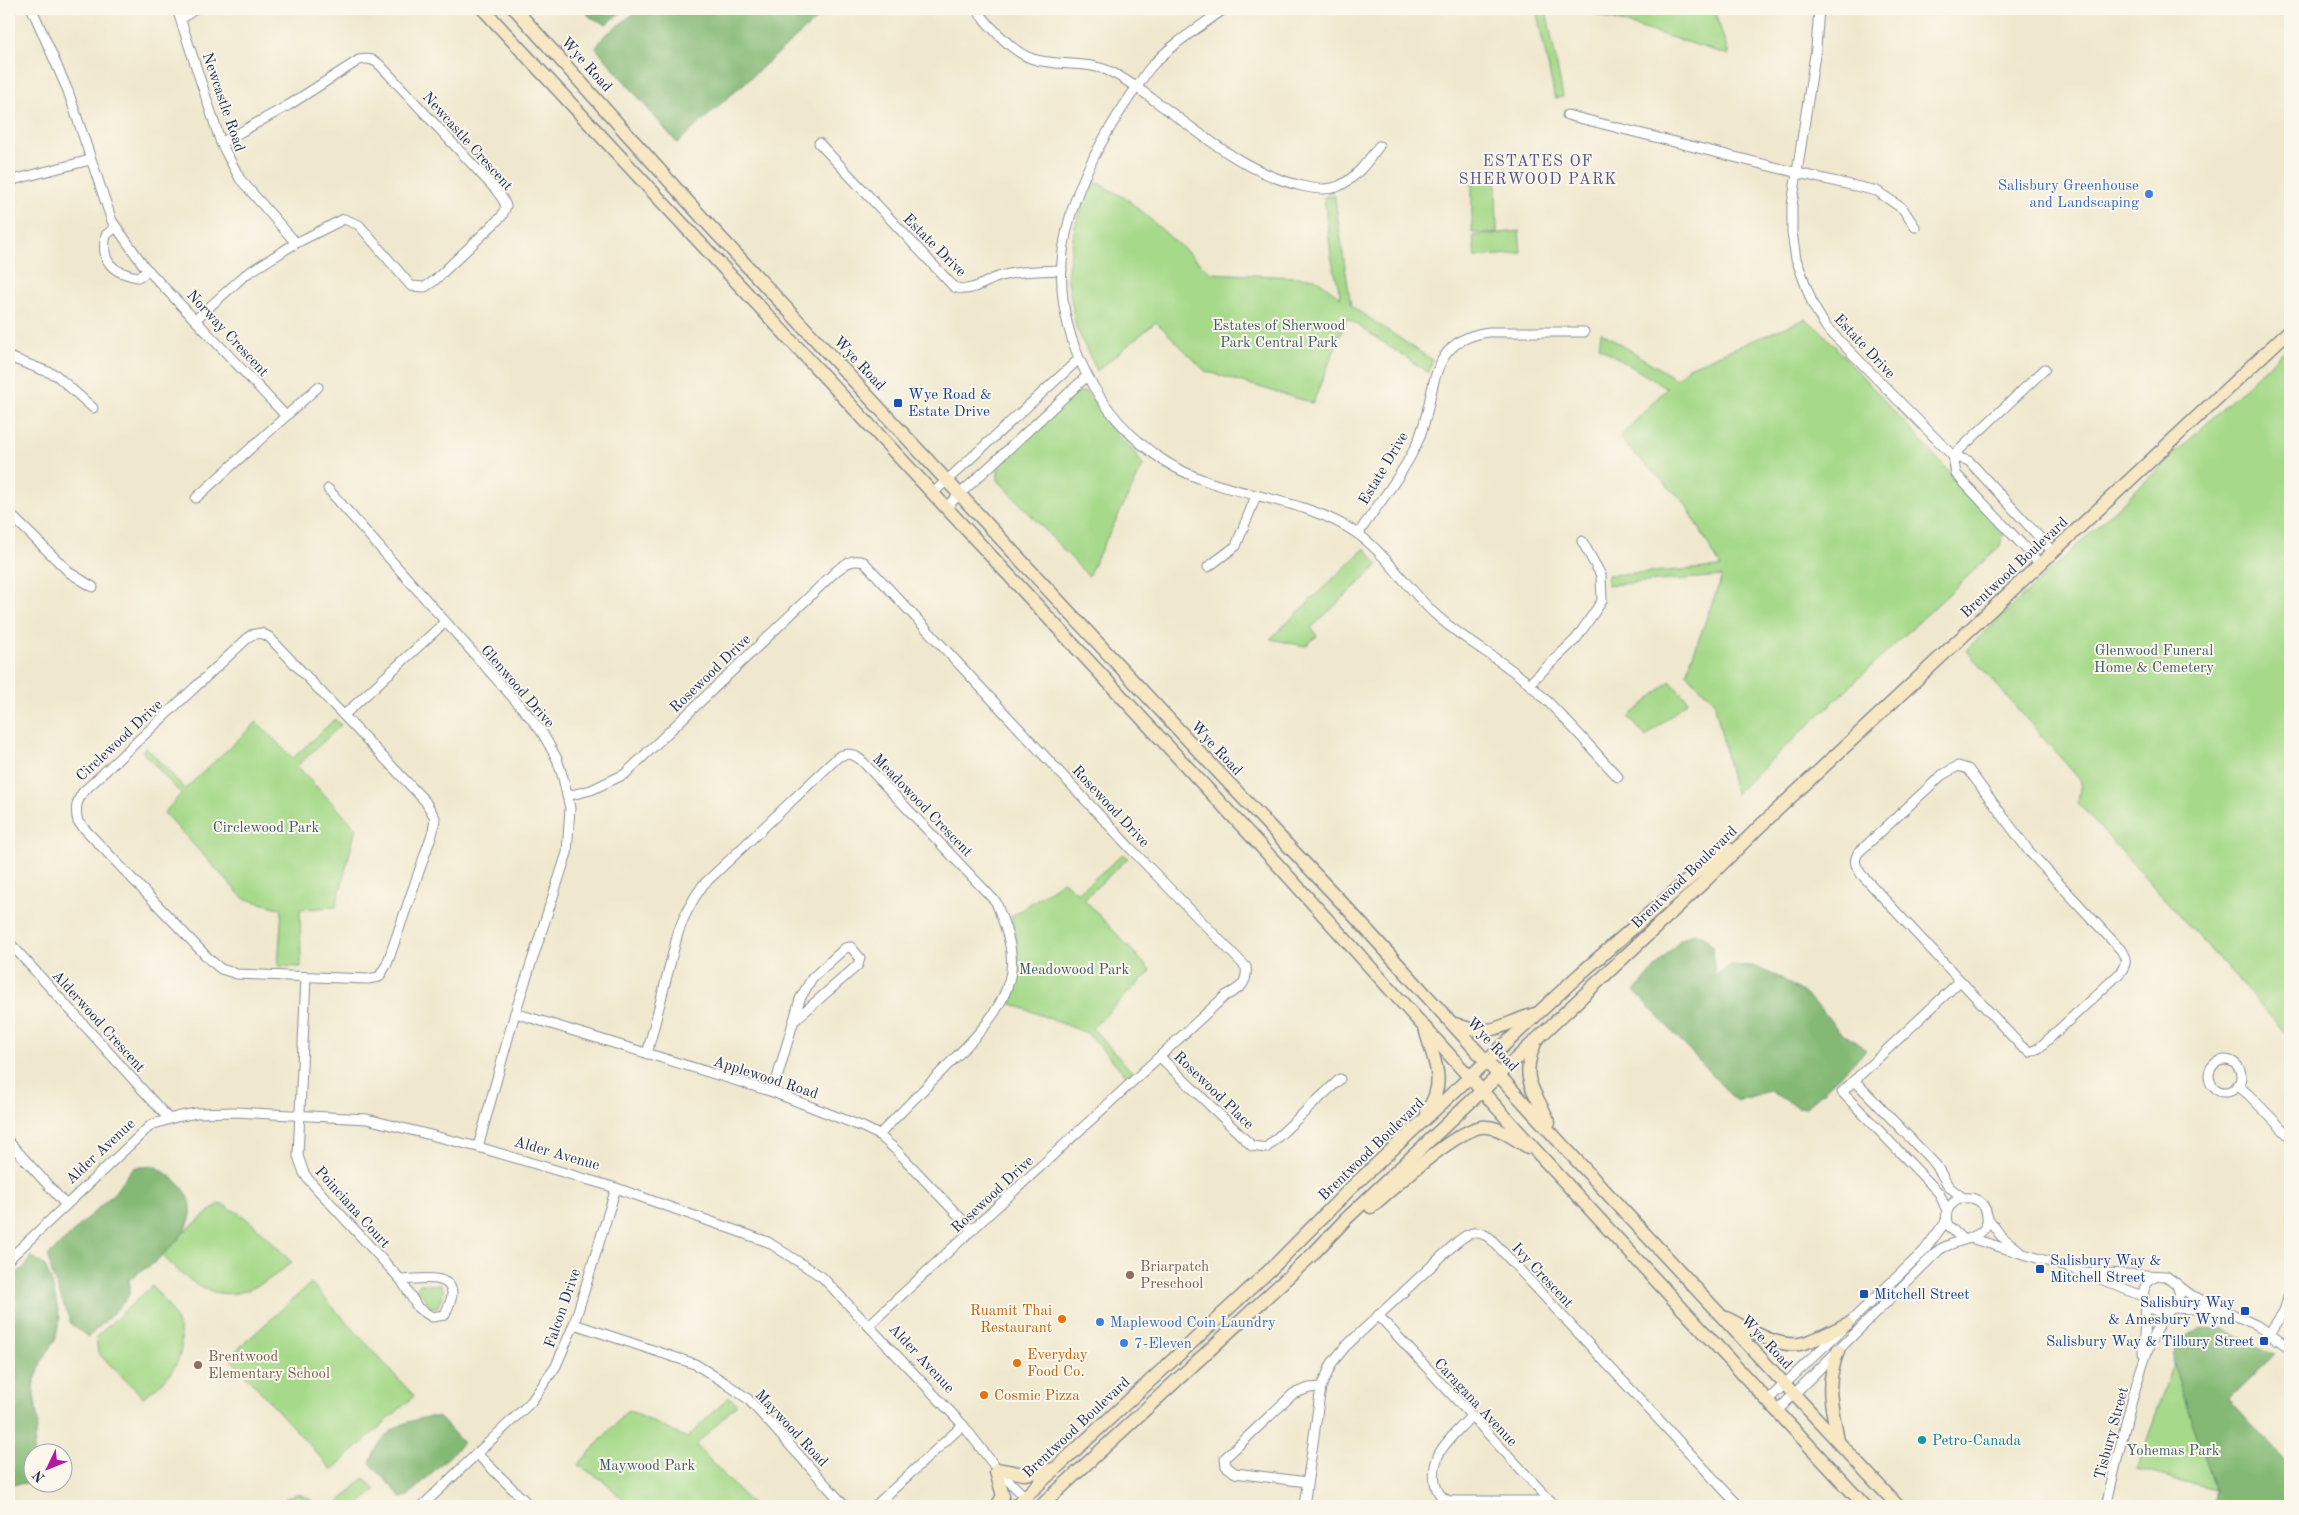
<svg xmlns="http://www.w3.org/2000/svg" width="2299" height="1515" font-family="'Old Standard TT',serif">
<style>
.green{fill:#a6d989;stroke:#608474}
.forest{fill:#84b975;stroke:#50746a}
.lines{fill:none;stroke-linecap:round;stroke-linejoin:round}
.street-casing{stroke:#868c96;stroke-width:11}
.secondary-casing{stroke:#868c96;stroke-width:15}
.street{stroke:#fff;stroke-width:9}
.secondary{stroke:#f7e8c3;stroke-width:12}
.shop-dot{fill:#3f7fe0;stroke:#fbf7ec;stroke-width:2}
.transit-dot{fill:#1a4fb4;stroke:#fbf7ec;stroke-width:2}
.education-dot{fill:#8d6e63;stroke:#fbf7ec;stroke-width:2}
.food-dot{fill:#e8710a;stroke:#fbf7ec;stroke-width:2}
.culture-dot{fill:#0f9aa8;stroke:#fbf7ec;stroke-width:2}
.labels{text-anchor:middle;stroke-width:4;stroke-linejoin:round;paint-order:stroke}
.street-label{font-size:15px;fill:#1b2f5e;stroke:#fbf7ec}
.shop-label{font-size:15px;fill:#366cbe;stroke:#fbf7ec;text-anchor:start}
.park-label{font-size:15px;fill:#3e5a69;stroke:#fbf7ec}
.transit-label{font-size:15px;fill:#164399;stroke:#fbf7ec;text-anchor:start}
.education-label{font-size:15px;fill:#785e54;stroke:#fbf7ec;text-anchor:start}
.food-label{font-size:15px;fill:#c56008;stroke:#fbf7ec;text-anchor:start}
.culture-label{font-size:15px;fill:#0d838f;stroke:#fbf7ec;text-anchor:start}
.neighbourhood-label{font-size:16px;letter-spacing:1px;fill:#57598e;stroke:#fbf7ec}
</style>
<rect width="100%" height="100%" fill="#fbf7ec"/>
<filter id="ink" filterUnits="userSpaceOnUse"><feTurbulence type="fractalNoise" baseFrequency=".02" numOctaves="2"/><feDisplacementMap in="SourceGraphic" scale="10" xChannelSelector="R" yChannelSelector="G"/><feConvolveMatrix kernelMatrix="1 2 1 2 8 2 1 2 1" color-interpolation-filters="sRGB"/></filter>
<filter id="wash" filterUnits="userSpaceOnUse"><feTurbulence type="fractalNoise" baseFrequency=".0096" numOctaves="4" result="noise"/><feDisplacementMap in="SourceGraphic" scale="20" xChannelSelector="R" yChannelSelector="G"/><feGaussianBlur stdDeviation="1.12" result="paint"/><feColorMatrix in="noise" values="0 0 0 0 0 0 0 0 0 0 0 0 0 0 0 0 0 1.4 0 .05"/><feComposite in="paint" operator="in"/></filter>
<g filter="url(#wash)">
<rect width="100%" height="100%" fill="#f0e8ce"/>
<g class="green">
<path d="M1536,9h10l17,88 -8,1z"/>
<path d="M1578,9h136l15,46z"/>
<path d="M1090,179l37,20 84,74 104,5 26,20 -10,-42 -7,-59 10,-3 17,112 81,54 -3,13 -82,-55 -34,85 -108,-32 -49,-49 -59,49 -21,-43 -9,-52 8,-50z"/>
<path d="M1472,181h24l1,52h-25z"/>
<path d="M1519,231l2,22 -46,4 -2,-21z"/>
<path d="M1805,319l15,11 184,202 -4,14 -265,248 -21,-93 -28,-27 36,-98 -115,9 1,-10 113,-8 -36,-64 -66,-65 48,-50 -68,-41 2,-15 75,47 13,-12z"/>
<path d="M2290,345v693l-212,-235 3,-22 -115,-131z"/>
<path d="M1079,392h7l32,38 -1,5 17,16 9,15 -55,110 -90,-96v-12l10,-9 -1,-4 65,-60z"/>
<path d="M1365,548l13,17 -67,63 6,8 -12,10 -35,-7z"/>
<path d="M1670,681l18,20 -42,36 -17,-20z"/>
<path d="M335,719l6,6 -44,41 59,62 -20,79 -36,2 1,58 -23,-1 4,-57 -39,-11 -79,-85 17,-19 -39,-43 4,-4 39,42 72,-67 36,36z"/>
<path d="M1123,854l5,4 -44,41 67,72 -59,57 40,44 -5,4 -40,-43 -75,-29c8,-33 8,-54 -1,-87l52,-36 15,12z"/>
<path d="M219,1204c28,8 51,38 73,58 -55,46 -85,41 -133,-10z"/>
<path d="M311,1283l103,113 -82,74 -103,-113z"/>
<path d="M420,1284l21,1 3,7 -6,14 -3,2 -5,-2 -13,-18z"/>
<path d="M152,1286c39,42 42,78 -9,111l-45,-44 -2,-16z"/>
<path d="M2173,1364l42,126 -78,-21z"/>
<path d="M729,1397l8,7 -41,41 57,61h-123l-26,-25 -26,-16 50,-55 59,28z"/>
<path d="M364,1478l11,12 -17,16h-16l-3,-4z"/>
<path d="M298,1494l11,4 6,8h-37l9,-9z"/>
</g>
<g class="forest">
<path d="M582,9h44l-20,15 -16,-7z"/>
<path d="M640,9h47l11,2 19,-2h111l-151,134 -81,-95 8,-12z"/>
<path d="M1694,933l10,3 8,11 3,29 15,-11 22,1 29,12 25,17 16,15 16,20 29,20 -61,57h-8l-29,-16 -33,10 -101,-110 45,-51z"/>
<path d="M154,1166c36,19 52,45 20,78 -7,6 -13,13 -20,19 -9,6 -17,9 -25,17 1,6 2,11 -1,16 -2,6 -35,37 -40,41l-17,-13 -19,-50 -4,-18 66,-63 19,-25z"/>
<path d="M31,1256l13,9 7,15 9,39 -5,21 -13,21 -9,25 5,37 -10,60 -19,2v-206l16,-12z"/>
<path d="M2200,1328l23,1 52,26 -46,44 61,67v40h-76l1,-16 -42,-126c-1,-21 10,-27 27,-36z"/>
<path d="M428,1417h11l24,26 -54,52 -7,3 -32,-35c11,-30 27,-40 58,-46z"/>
</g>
</g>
<g filter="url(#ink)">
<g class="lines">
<defs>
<g id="street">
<path d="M32,9l36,82 44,130 32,45 142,150"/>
<path d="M177,9l44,134 19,36 56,64"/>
<path d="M977,9c5,9 12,16 19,23 11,11 22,22 37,27 26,8 53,1 78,13 17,8 32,20 47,31 46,33 88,70 144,83 12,3 25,5 37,0 17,-8 29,-25 40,-40"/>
<path d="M1224,9c-24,18 -53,35 -74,59 -7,8 -12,19 -19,27 -32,47 -61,100 -68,157 -10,81 35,168 103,210 59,37 135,32 192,72 27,19 52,57 77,80 29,27 65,44 94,70 32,28 60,62 89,93"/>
<path d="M1819,9l-3,39 -24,157v28l4,26 17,46 13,22 127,129 16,5 84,91"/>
<path d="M181,19l14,-10"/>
<path d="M1567,115l231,58 79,18 26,18 12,18"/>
<path d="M819,143l135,144c15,6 27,-3 41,-9 21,-8 45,-7 67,-8"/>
<path d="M9,181l81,-21"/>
<path d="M116,227l-10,8c-6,27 7,38 32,42l11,-6"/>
<path d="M196,319l49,-44 51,-32 48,-24 15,6 52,61 14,1 9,-6 68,-65 4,-10 -4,-8 -6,-8 -115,-124c-7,-7 -12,-8 -22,-6l-70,45 -68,38"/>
<path d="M9,357l47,18 37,33"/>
<path d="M1953,456l3,18 85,91"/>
<path d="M1953,456l92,-87"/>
<path d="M328,489l202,228 13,17 14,25 6,19 7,30 -3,45 -52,160 -37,134"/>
<path d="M933,493l146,-134"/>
<path d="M196,498l122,-111"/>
<path d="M946,507l141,-131"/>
<path d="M9,513l61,60 23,14"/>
<path d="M1358,534c18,-27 48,-64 60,-93 20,-45 6,-101 71,-109h95"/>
<path d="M1208,567l28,-21 20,-50"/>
<path d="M261,633l8,4 156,164 10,17 -2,13 -46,133 -8,13 -11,2 -131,-5 -16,-5 -12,-10 -131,-137c-3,-12 -2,-20 5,-30l168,-157z"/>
<path d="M1529,684l47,-45 26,-38 -1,-26 -19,-34"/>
<path d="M344,715l100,-92"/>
<path d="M1958,766l10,3 60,81 93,100c6,10 6,14 -2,24l-80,74 -9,4 -8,-5 -161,-173c-5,-8 -8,-12 -3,-21l84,-78z"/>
<path d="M567,796l24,-6 34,-16 209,-201c10,-8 16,-15 30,-11l267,287 115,118c2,17 -7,22 -21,29l-356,329"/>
<path d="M9,942l160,177"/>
<path d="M306,977l-8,179 6,17 4,6 93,101 17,28 14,9 13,-2c2,-7 8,-16 7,-23 -3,-20 -37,-12 -51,-12"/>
<path d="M515,1013l258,79 90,35 16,8 18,16 75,79"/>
<path d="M647,1054l31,-121c6,-18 14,-33 25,-48l135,-128c10,-5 15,-3 23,3l135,142c9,24 21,52 13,79 -10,37 -42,64 -68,91 -21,21 -42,42 -62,63"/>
<path d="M1160,1057l92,89 14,2 74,-69"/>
<circle cx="2225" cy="1076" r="16"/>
<path d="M1854,1080l82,85 13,22 13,10"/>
<path d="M2237,1085l12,10 41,42"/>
<path d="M773,1092l27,-93 12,-21 33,-30 6,-1 9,11 -2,7 -63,55"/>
<path d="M9,1142l57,63"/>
<path d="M1947,1211l-8,-18 -97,-101 118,-111"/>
<path d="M1987,1217l14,19 19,15"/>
<path d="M1970,1238l114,34 60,25"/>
<path d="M9,1259l142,-134 25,-8 20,-4 40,-1 131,7 111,28 138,41 152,54 54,35 141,148 34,44 28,28"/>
<path d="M2084,1272l82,4 25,19 65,30 34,23"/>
<path d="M2159,1276c-29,8 -13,47 14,32l7,-14 -4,-11"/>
<path d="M2173,1308l46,2"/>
<path d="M1378,1315l177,191"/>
<path d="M574,1324l121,40 29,18 24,17 97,107"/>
<path d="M2270,1332l14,-21 6,-19"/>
<path d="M2143,1353l3,-50"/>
<path d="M1767,1401l157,-150 22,-30"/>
<path d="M1777,1411l162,-161c13,-9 34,-10 42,-18 5,-4 7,-11 6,-17 -5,-30 -50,-17 -39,10l14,14"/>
<path d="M1471,1416c-10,12 -27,26 -33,40 -6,15 -6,40 12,45h101"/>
<path d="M476,1453l54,53"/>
<path d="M1307,1482l-72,-9 -9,-7 -1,-8 68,-64 16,-6 12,-1"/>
<path d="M422,1506l109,-104 25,-36 18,-42 42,-136"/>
<path d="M875,1506l88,-81"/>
<path d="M1304,1506l17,-119 11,-24 13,-16 112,-105c12,-10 20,-13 33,-4l249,268"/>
<path d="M2106,1506c10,-39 37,-173 63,-195"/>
</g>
<g id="secondary">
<path d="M483,9l796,857 258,286 328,354"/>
<path d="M515,9l192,214 483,519 157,166 207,228 344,370"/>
<path d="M1455,1024c38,15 45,0 80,-10"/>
<path d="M1425,1028c8,33 23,52 2,83"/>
<path d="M1535,1043c-16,38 0,47 14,79"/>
<path d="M1371,1207c22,-18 91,-84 116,-80 15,1 28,13 41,20"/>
<path d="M1726,1318c21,10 48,29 73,26 17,-3 33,-13 48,-20"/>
<path d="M1838,1441c-6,-37 -14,-52 0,-90"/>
<path d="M997,1506l6,-10 -7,-24 1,-3 27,5 31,-5"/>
<path d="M1015,1506l255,-236 81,-82 228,-213 118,-103 32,-23"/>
<path d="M1041,1506l272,-252 33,-35 361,-340 52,-52 531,-497"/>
</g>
</defs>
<use href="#street" class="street-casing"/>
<use href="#secondary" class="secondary-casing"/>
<use href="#street" class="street"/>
<use href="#secondary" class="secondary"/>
</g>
</g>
<g class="shop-dot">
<circle cx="2149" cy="194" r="5"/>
<circle cx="1100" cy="1322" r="5"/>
<circle cx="1124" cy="1343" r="5"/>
</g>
<g class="transit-dot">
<rect x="893" y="398" width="10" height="10" rx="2.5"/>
<rect x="2035" y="1264" width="10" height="10" rx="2.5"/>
<rect x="1859" y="1289" width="10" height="10" rx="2.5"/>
<rect x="2240" y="1306" width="10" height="10" rx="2.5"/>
<rect x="2259" y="1336" width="10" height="10" rx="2.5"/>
</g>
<g class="education-dot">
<circle cx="1130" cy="1275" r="5"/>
<circle cx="198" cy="1365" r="5"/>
</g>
<g class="food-dot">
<circle cx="1062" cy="1319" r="5"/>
<circle cx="1017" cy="1363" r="5"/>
<circle cx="984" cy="1395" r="5"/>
</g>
<circle class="culture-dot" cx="1922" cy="1440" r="5"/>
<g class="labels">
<g class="street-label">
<text transform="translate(587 64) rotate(48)" y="5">Wye Road</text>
<text transform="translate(224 102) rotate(71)" y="5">Newcastle Road</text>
<text transform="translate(468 141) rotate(48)" y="5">Newcastle Crescent</text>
<text transform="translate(935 245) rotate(45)" y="5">Estate Drive</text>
<text transform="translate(228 333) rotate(47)" y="5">Norway Crescent</text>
<text transform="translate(1865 346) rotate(47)" y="5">Estate Drive</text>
<text transform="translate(860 363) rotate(47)" y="5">Wye Road</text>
<text transform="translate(1383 468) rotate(-59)" y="5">Estate Drive</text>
<text transform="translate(2014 567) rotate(-43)" y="5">Brentwood Boulevard</text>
<text transform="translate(710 673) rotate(-44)" y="5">Rosewood Drive</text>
<text transform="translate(518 686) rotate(49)" y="5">Glenwood Drive</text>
<text transform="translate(119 740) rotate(-43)" y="5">Circlewood Drive</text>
<text transform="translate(1217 748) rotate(47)" y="5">Wye Road</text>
<text transform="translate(923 805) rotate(46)" y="5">Meadowood Crescent</text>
<text transform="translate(1111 806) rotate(47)" y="5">Rosewood Drive</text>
<text transform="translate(1684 877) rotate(-44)" y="5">Brentwood Boulevard</text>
<text transform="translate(99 1021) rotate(48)" y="5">Alderwood Crescent</text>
<text transform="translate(1493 1044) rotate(47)" y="5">Wye Road</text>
<text transform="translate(766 1077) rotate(18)" y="5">Applewood Road</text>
<text transform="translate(1214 1090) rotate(44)" y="5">Rosewood Place</text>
<text transform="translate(1371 1149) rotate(-44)" y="5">Brentwood Boulevard</text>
<text transform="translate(100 1151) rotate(-43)" y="5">Alder Avenue</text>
<text transform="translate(557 1153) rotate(16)" y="5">Alder Avenue</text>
<text transform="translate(992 1194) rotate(-43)" y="5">Rosewood Drive</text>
<text transform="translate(353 1207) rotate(48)" y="5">Poinciana Court</text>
<text transform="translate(1543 1275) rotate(47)" y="5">Ivy Crescent</text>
<text transform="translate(562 1308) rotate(-71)" y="5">Falcon Drive</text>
<text transform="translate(1767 1342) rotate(47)" y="5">Wye Road</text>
<text transform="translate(922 1358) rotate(47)" y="5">Alder Avenue</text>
<text transform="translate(1476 1402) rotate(47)" y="5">Caragana Avenue</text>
<text transform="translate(1076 1427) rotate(-43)" y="5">Brentwood Boulevard</text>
<text transform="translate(792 1428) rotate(47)" y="5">Maywood Road</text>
<text transform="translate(2111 1433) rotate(-75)" y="5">Tisbury Street</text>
</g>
<g class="shop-label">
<text x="2139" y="190" text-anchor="end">Salisbury Greenhouse<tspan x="2139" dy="17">and Landscaping</tspan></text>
<text x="1110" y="1327">Maplewood Coin Laundry</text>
<text x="1134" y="1348">7-Eleven</text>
</g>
<g class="park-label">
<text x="1279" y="330">Estates of Sherwood<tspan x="1279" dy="17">Park Central Park</tspan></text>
<text x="2154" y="655">Glenwood Funeral<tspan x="2154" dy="17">Home &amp; Cemetery</tspan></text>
<text x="266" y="832">Circlewood Park</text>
<text x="1074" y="974">Meadowood Park</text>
<text x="2173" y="1455">Yohemas Park</text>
<text x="647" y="1470">Maywood Park</text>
</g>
<g class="transit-label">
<text x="908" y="399">Wye Road &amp;<tspan x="908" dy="17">Estate Drive</tspan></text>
<text x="2050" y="1265">Salisbury Way &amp;<tspan x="2050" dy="17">Mitchell Street</tspan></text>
<text x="1874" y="1299">Mitchell Street</text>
<text x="2235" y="1307" text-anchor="end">Salisbury Way<tspan x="2235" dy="17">&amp; Amesbury Wynd</tspan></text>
<text x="2254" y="1346" text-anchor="end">Salisbury Way &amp; Tilbury Street</text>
</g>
<g class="education-label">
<text x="1140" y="1271">Briarpatch<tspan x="1140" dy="17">Preschool</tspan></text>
<text x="208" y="1361">Brentwood<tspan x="208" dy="17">Elementary School</tspan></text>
</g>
<g class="food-label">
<text x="1052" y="1315" text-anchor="end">Ruamit Thai<tspan x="1052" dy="17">Restaurant</tspan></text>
<text x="1027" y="1359">Everyday<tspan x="1027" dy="17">Food Co.</tspan></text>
<text x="994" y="1400">Cosmic Pizza</text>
</g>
<g class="culture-label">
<text x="1932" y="1445">Petro-Canada</text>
</g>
<g class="neighbourhood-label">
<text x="1538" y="166">ESTATES OF<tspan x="1538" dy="18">SHERWOOD PARK</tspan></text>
</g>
</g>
<rect width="2299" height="1515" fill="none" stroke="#fbf7ec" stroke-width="30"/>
<g transform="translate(48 1468) rotate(227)"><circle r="24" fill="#fbf7ec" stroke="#a1a7b3"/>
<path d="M0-4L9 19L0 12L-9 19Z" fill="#b5179e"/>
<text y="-8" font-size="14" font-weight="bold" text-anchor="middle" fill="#1b2f5e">N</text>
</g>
</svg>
